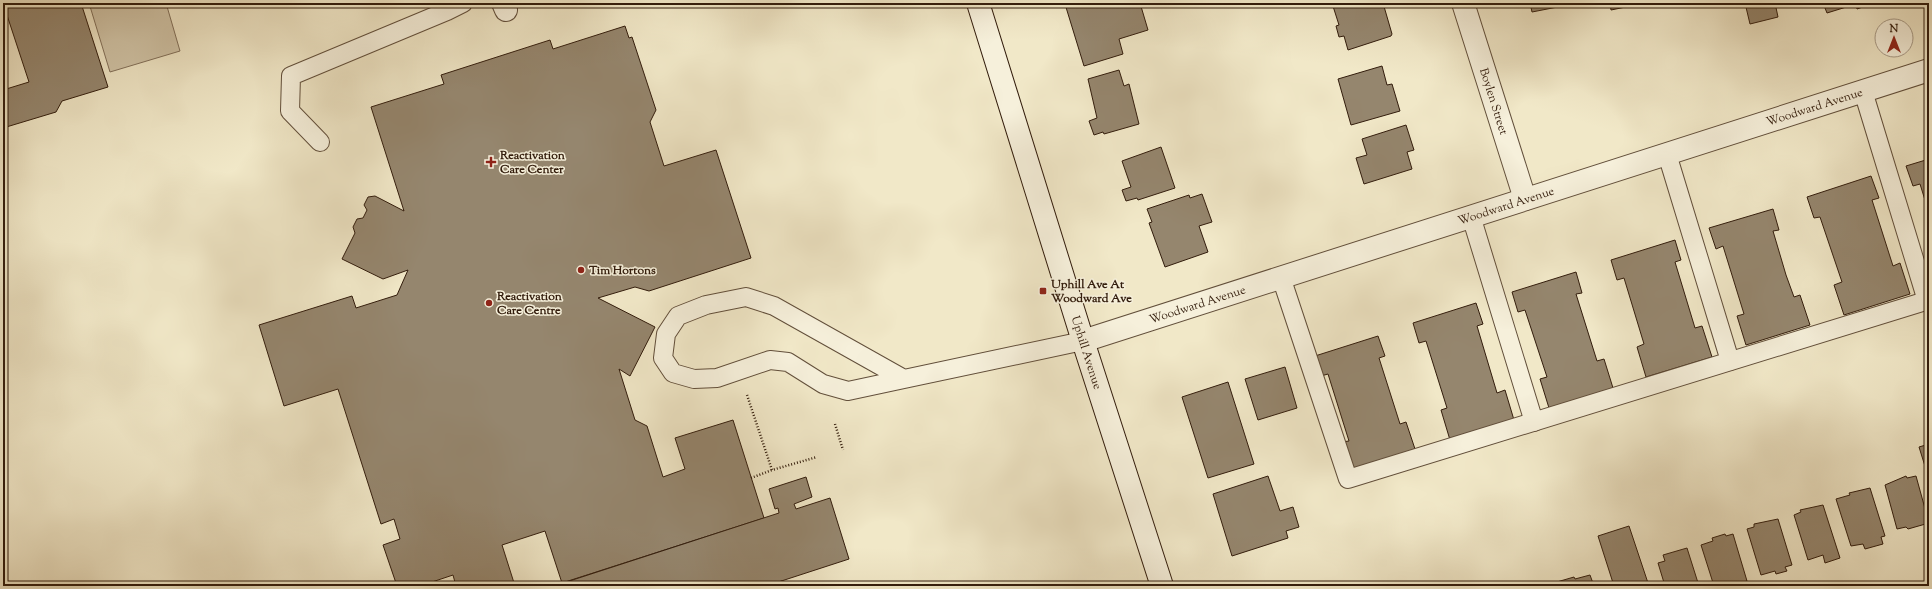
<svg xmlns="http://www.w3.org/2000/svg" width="1932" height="589" font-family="'Sorts Mill Goudy',serif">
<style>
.green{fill:#d1c5a8;stroke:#82705a}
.building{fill:#95866e;stroke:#321c0c}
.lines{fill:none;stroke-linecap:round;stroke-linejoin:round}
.lane-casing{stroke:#624f3b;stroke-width:20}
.street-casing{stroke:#624f3b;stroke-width:24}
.secondary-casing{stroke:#321c0c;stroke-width:24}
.path{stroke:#321c0c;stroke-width:2.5;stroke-dasharray:1 2;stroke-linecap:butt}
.lane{stroke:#f6f0db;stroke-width:18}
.street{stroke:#f6f0db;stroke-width:22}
.secondary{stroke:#f6f0db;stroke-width:22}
.poi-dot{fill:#8f2418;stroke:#f6f0db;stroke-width:1.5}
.labels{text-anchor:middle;stroke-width:3;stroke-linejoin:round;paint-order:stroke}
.street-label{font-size:12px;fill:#321c0c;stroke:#f6f0db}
.poi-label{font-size:12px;font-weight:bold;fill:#321c0c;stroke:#f6f0db;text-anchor:start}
</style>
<rect width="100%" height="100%" fill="#f1e8c8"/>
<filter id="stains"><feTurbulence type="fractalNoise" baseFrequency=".005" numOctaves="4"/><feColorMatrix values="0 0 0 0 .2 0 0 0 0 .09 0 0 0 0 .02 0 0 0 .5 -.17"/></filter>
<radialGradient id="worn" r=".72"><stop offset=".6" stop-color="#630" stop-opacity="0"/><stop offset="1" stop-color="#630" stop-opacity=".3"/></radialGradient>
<path class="green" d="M89,3h77l14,48 -70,21z"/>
<g class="building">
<path d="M3,3h78l27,84 -46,14 -6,11 -53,16v-38l26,-8z"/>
<path d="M1070,3h70l8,27 -29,9 4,15 -39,12 -19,-62z"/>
<path d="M1332,3h51l9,31 -1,2 -43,14 -4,-14 -5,1 -3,-11 3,-1z"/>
<path d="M1530,3h48l-46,9z"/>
<path d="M1610,3h35l-34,7z"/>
<path d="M1745,3h30l3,14 -28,7z"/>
<path d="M1823,3h51l-17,6 -1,-5 -29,9z"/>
<path d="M625,26l4,12 3,-1 24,73 -6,12 14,44 52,-16 35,108 -102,33 -14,-4 -37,11 57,29 -25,49 -11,-7 16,51 12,6 16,51 22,-8 -10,-31 58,-18 31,98 -202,65 -17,-52 -43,14 13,41h-59l-3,-11 -33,11h-23l-14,-41 17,-6 -6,-20 -13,5 -43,-135 -54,17 -25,-81 93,-29 4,12 41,-13 11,-25 -25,9 -41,-20 13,-26 -2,-6 4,-8 6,-1 4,-8 -3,-5 4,-8 7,-1 29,15 -33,-104 73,-23 -3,-9 109,-35 3,9z"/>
<path d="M1382,66l5,19 5,-1 8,27 -49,14 -13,-46z"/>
<path d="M1119,70l5,16 5,-2 10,40 -35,10 -1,-2 -9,3 -5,-14 8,-3 -9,-39z"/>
<path d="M1406,125l8,25 -7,2 5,17 -48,15 -8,-26 11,-3 -5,-16z"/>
<path d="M1161,147l14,41 -37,12 -1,-2 -11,3 -4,-11 9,-3 -9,-26z"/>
<path d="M1929,159v54l-9,-29 -7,2 -7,-20z"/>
<path d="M1871,176l8,22 -7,2 21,66 7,-3 10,31 -66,21 -10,-30 8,-3 -22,-65 -6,1 -7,-21z"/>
<path d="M1202,194l10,28 -13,4 9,26 -43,15 -16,-44 3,-1 -5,-13 42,-14 1,3z"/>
<path d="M1773,209l6,21 -6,1 13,44 8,22 6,-2 10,30 -64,20 -9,-29 7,-2 -21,-68 -7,3 -7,-21z"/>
<path d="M1675,240l6,20 -6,2 20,66 7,-2 10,31 -66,20 -9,-30 7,-3 -20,-66 -7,2 -6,-20z"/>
<path d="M1576,272l6,21 -6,1 21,67 7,-2 9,29 -64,20 -9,-29 7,-2 -22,-67 -7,2 -6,-20z"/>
<path d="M1476,303l7,21 -6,2 20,67 8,-3 9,30 -64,20 -9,-30 6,-2 -21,-67 -7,2 -6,-20z"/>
<path d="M1378,336l7,20 -6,2 21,66 6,-2 10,30 -65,20 -9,-30 7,-1 -21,-67 -7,2 -6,-20z"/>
<path d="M1285,367l12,41 -39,12 -13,-41z"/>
<path d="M1228,382l26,82 -46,14 -26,-81z"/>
<path d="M1929,444v35l-10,-32z"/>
<path d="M1268,476l12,35 13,-4 6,20 -13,4 2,7 -56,18 -19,-62z"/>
<path d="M1906,476l1,2 9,-2 13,47 -21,6 -2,-2 -9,2 -12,-44z"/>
<path d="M806,477l6,20 -18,7 2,5 34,-11 19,61 -83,27h-212l225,-73 -1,-5 -3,1 -6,-20z"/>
<path d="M1870,488l15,48 -4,1 2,7 -18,5 -2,-5 -12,2 -15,-47 14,-4 -1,-2z"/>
<path d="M1823,505l17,53 -15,5 -2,-8 -15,5 -14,-45 7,-3 -1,-2z"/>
<path d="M1778,519l14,46 -7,2 2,4 -11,3 -1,-3 -14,4 -14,-46 7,-2v-3z"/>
<path d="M1629,526l20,60h-35l-16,-50z"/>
<path d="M1725,534l1,2 7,-2 14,47 -17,5h-16l-13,-41 12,-4 -1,-3z"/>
<path d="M1687,548l12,38h-34l-7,-23 7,-2 -2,-6z"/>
<path d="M1590,575l4,11h-51l31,-9 1,2z"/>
<path d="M782,581l2,5h-18z"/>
</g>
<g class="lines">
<defs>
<g id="lane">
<path d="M1863,91l64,210"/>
<path d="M320,142l-30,-31 1,-35 156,-65 16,-8"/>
<path d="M1667,154l63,207"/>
<path d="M1471,216l63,206"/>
<path d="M1281,277l67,202 581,-179"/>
<path d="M904,379l-56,12 -25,-7 -35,-22 -18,-2 -53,18 -23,1 -21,-6 -10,-15 3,-24 12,-18 28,-11 40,-8 28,9 130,73 179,-38"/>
</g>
<g id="street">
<path d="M503,3l3,7"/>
<path id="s1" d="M1463,3l62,196"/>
<path id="s2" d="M1083,341l846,-271"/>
</g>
<g id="secondary">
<path id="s3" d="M978,3l105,338 79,245"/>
</g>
</defs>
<use href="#lane" class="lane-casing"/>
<use href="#street" class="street-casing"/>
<use href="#secondary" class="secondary-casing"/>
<g class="path">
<path d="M747,395l25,75 45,-13"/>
<path d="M835,424l8,26"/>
<path d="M751,478l21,-8"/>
</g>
<use href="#lane" class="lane"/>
<use href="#street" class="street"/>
<use href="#secondary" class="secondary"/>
</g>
<g class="poi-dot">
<path d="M489 156h4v4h4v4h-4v4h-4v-4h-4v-4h4z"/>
<circle cx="581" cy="270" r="4"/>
<rect x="1039" y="287" width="8" height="8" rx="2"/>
<circle cx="489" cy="303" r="4"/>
</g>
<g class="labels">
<g class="street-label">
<text dy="4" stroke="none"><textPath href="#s1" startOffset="103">Boylen Street</textPath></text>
<text dy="4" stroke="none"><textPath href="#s2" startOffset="768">Woodward Avenue</textPath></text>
<text dy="4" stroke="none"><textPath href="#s2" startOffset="444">Woodward Avenue</textPath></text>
<text dy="4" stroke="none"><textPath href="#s2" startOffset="120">Woodward Avenue</textPath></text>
<text dy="4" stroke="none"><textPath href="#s3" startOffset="366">Uphill Avenue</textPath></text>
</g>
<g class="poi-label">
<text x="500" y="159">Reactivation<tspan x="500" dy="14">Care Center</tspan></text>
<text x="589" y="274">Tim Hortons</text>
<text x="1051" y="288">Uphill Ave At<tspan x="1051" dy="14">Woodward Ave</tspan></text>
<text x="497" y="300">Reactivation<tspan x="497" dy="14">Care Centre</tspan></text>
</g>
</g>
<rect width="1932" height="589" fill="none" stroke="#f1e8c8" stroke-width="16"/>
<rect x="4" y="4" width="1924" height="581" fill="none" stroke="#321c0c" stroke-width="2"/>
<rect x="8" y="8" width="1916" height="573" fill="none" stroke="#321c0c"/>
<g transform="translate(1894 38)"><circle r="19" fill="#f6f0db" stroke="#a89b88"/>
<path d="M0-3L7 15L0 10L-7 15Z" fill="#8f2418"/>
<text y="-6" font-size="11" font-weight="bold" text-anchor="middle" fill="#321c0c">N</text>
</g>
<rect width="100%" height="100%" filter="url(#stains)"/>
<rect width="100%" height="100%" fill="url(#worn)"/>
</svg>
